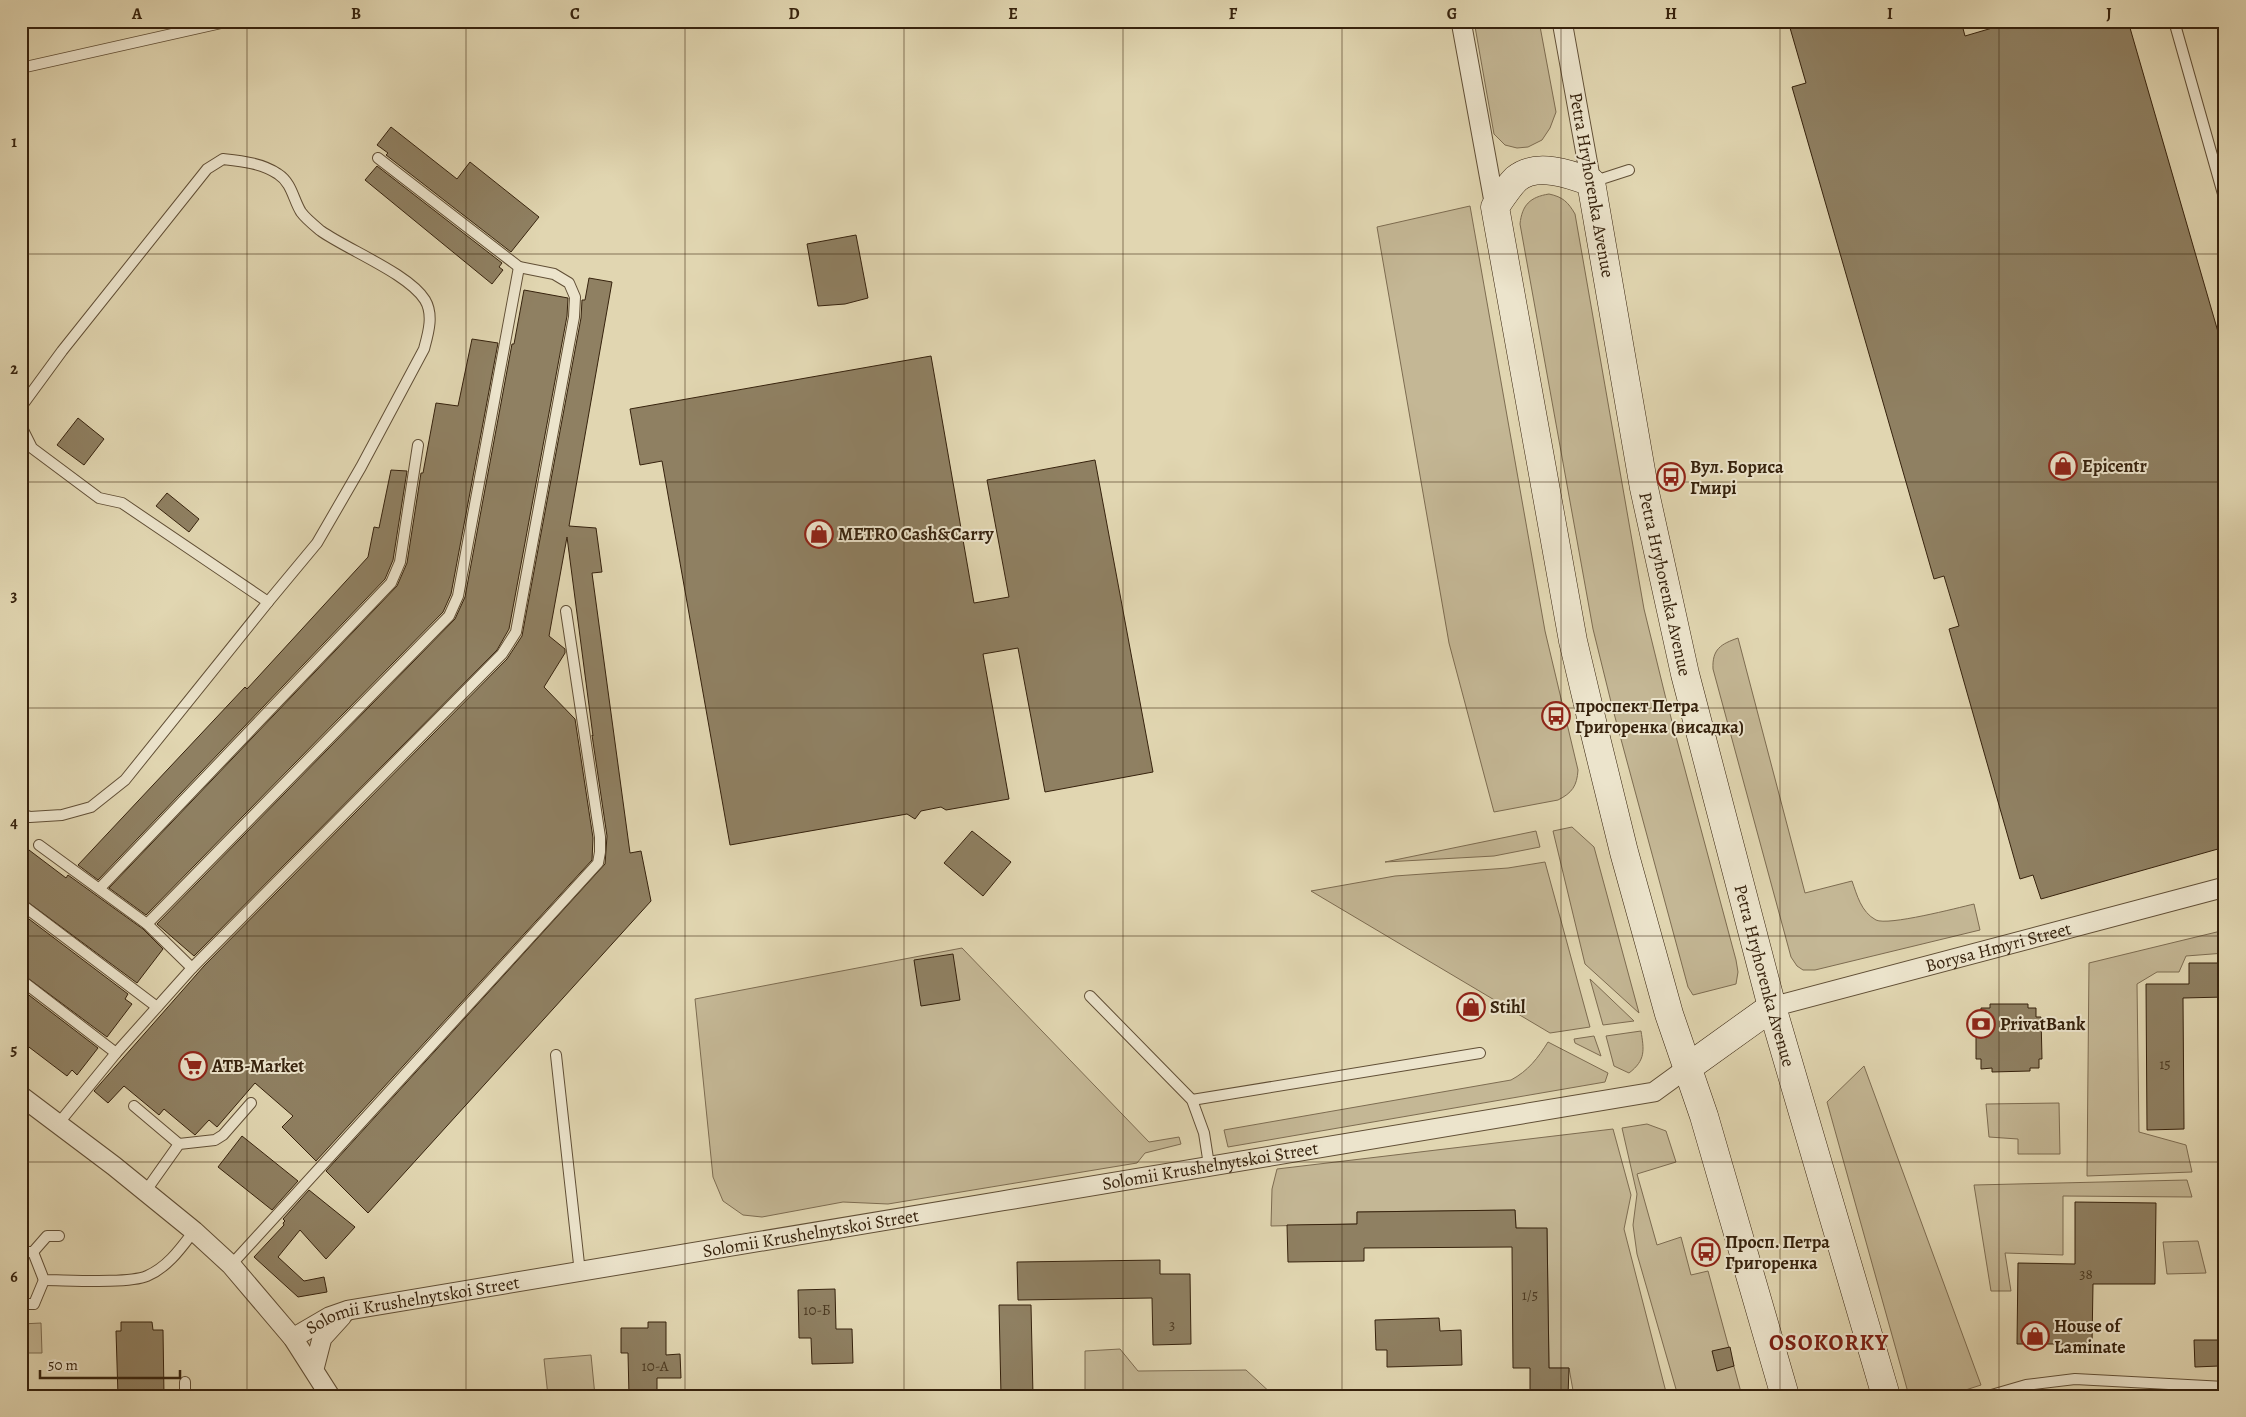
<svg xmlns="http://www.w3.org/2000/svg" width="2246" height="1417" font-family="Alegreya,serif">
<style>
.green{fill:#c4b795;stroke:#7d6c51}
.building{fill:#8f8062;stroke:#36220d}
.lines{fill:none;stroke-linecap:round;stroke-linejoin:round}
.lane-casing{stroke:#614f36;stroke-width:12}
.street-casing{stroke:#614f36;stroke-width:21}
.secondary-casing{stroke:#36220d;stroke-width:29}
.lane{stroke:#ece4cc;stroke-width:10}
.street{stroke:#ece4cc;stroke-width:19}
.secondary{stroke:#ece4cc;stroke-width:28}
.grid{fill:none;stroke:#36220d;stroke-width:1;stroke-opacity:0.55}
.labels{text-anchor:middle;stroke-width:4;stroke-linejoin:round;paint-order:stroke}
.number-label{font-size:15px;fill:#4c3a22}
.street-label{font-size:18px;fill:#36220d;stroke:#ece4cc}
.poi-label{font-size:18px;font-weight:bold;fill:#36220d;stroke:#ece4cc;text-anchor:start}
.district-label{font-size:22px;font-weight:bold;letter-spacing:1px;fill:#7a1f14;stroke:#ece4cc}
.neatline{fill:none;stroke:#36220d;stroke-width:2}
.grid-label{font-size:16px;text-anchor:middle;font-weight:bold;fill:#36220d}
</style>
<rect width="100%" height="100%" fill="#e1d6b1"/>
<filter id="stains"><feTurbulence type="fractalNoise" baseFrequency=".004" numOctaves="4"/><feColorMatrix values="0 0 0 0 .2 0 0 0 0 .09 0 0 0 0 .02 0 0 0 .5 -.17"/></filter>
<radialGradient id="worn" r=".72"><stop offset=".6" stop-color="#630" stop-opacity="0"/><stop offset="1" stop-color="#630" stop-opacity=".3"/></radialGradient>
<g class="green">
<path d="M1474,21h65l17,91 -6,16 -8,12 -14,7 -11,1 -12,-3 -11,-11z"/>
<path d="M1549,194c14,3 19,8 26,20l69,395 22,90 70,261 2,12 -2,12 -43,11 -5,-8 -76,-281 -19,-77 -73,-405c2,-19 10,-27 29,-30z"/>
<path d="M1470,206l75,425 33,139c-1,16 -6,23 -20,30l-64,12 -45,-169 -72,-416z"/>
<path d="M1738,638l67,255 47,-12c5,14 9,31 24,39 12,6 81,-12 98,-16l6,26 -165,40h-12l-6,-4 -6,-9 -78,-288c-1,-20 8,-25 25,-31z"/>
<path d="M1572,827l22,20 45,166 -54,-49 -32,-133z"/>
<path d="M1536,831l4,16 -46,9 -109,6z"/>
<path d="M1545,862l45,165 -40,6 -239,-142 84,-15 113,-8z"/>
<path d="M2225,930v23l-39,3 -7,16h-22l-20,12 2,148 47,13 6,27 -105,4 2,-213z"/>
<path d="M962,948l187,194 30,-5 2,7 -36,9 -8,10 -249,41 -45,-2 -81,15 -19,-2 -20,-14 -10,-24 -18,-178z"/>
<path d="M1590,979l44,42 -31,4z"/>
<path d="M1641,1031c3,19 5,29 -12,42l-15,-7 -8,-30z"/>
<path d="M1594,1036l7,20 -26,-13 -1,-4z"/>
<path d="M1548,1042l60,31 -3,9 -377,65 -4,-17 287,-50c17,-9 27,-22 37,-38z"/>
<path d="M1864,1066l117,319 -34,11h-38l-82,-294z"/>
<path d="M2059,1103l1,51h-42v-15l-29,-2 -3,-33z"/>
<path d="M1647,1124l19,7 10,31 -39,12 20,71 24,-8 10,38 17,-4 34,125h-64l-41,-142 -4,-29 4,-31 -15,-66z"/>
<path d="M1613,1129l18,66 -7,34 43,167h-93l-5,-28h-20l-2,-139 -31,-1 -1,-18 -158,2v12l-86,2 1,-37 5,-20z"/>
<path d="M2187,1180l5,17 -129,-1v59l-58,-2 6,38h-20l-17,-106z"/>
<path d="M2198,1241l8,32 -39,1 -4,-32z"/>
<path d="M41,1323l1,30h-21v-29z"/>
<path d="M1120,1349l18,22 108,-1 28,26h-189v-45z"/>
<path d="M591,1355l4,41h-47l-4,-37z"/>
</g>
<g class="building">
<path d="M1788,21h173l4,15 51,-15h112l97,335v491l-184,52 -8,-24 -13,4 -71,-250 10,-3 -15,-50 -10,3 -142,-492 14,-4z"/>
<path d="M391,127l66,52 13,-17 69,55 -28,35 -125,-97 2,-2 -11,-8z"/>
<path d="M377,166l125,97 -3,4 4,3 -11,14 -127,-104z"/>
<path d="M856,235l12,63 -23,6 -27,2 -11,-62z"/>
<path d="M589,278l23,4 -43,244 27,2 6,44 -10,1 38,280 11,-2 10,50 -283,312 -42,-42 279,-307 2,-28 -15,-101 1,1 -26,-199 -18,99 16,13v4l-21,34 31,32 18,119 -1,22 -276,301 -34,-34 11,-11 -38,-33 -38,44 -8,-7 -14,15 -31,-26 -5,6 -35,-29 -16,17 -14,-12 110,-125 303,-307 15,-23 59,-318 1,-18h3z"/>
<path d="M524,290l44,8 -1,18 -58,313 -12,21 -303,306 -37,-32 298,-305 10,-22 47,-253h2z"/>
<path d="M472,339l26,4 -47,251 -8,18 -297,303 -37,-27 288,-302 10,-23 14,-90h2l13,-70 22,3z"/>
<path d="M931,356l43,247 35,-6 -22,-117 108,-20 58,312 -108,20 -27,-144 -35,6 26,145 -63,11 -5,-3 -20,4 -6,8 -8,-5 -177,31 -68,-384 -22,4 -10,-56z"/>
<path d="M78,418l26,21 -20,26 -27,-20z"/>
<path d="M391,470l16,1 -14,89 -8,19 -287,301 -20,-15 167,-178 2,2 121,-132 6,-30 5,1z"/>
<path d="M167,493l32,26 -10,13 -33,-26z"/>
<path d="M972,831l39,31 -28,34 -39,-33z"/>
<path d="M29,850l37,28 2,-3 75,54 20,20 -26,34 -116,-86v-36z"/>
<path d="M21,913l107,81 -3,5 7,5 -25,33 -86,-64z"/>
<path d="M953,954l7,46 -39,6 -7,-46z"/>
<path d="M2189,963h36v34l-42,1 1,131 -37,1 -1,-146h43z"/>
<path d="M21,989l77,59 -21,27 -5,-5 -5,6 -46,-35z"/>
<path d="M1990,1004h38v4h8v9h5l1,42h-3v9h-9v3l-38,1v-4l-11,1v-10h-5v-40h5v-11h9z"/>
<path d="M242,1136l56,45 -26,29 -54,-43z"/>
<path d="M309,1190l46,37 -29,32 -26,-29 -22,27 26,24 20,-4 3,15 -29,5 -44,-40 30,-32 -1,-2 2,-2 -2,-2z"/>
<path d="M2075,1202l81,1 -1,81h-62l-1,60h-75l1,-81 57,1z"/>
<path d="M1515,1210l1,18h31l2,140h20l-1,28h-38v-28h-17l-1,-121 -148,1v13l-76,1 -1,-37 70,-1v-12z"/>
<path d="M1160,1260v14h30l1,70 -38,1 -1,-47 -134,2 -1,-38z"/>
<path d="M835,1289l1,40h16l1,34 -41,1 -1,-26h-12l-1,-48z"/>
<path d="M999,1305h32l2,91h-32z"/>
<path d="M1439,1318l1,13 21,-1 1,35 -75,2v-17h-11l-1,-30z"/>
<path d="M121,1322h31l1,8h10l1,66h-46l-2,-65h5z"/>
<path d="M648,1322h18v33l14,-1 1,24h-24v18h-28l-1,-43h-7v-25h27z"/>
<path d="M2194,1340h24l1,26 -24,1z"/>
<path d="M1730,1347l4,19 -17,5 -5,-20z"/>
</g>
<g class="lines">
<defs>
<g id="lane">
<path d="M2174,21l51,180"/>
<path d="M21,68l209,-47"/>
<path d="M1592,182l37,-12"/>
<path d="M21,407l41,-56 145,-182 16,-10c18,2 39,4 55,15 14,9 15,25 23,38 5,7 14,14 20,19 27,19 88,43 104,69 9,15 3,34 -1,49l-63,118 -44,76 -49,59"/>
<path d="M21,426l11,22 67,50 23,5 146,99 -143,178 -34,27 -29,8 -32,2 -9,-3"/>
<path d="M39,845l108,79 45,44"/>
<path d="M100,888l291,-305 9,-21 18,-117"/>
<path d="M21,904l136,103"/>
<path d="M147,924l302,-308 9,-20 61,-329"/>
<path d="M21,980l95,73"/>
<path d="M1090,996l102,104 12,33 5,32"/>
<path d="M556,1055l24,218"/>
<path d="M1192,1100l288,-47"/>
<path d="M134,1106l45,38"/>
<path d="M58,1124l58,-71 76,-85 310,-314 14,-22 58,-315 1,-20 -6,-14 -15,-9 -35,-7 -141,-109"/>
<path d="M145,1192l34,-48 36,-4 8,-5 28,-32"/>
<path d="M21,1252h12l11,28c23,0 84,4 103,-4 21,-9 34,-28 47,-45"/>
<path d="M33,1252l14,-16h12"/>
<path d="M231,1265l367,-402 2,-11v-15l-34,-226"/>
<path d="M21,1304h13l10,-24"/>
<path d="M185,1382v14"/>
<path d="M1988,1396l38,-11 49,-6 150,8"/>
</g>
<g id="street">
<path d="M1461,21l34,186"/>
<path d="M1562,21l29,161"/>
<path id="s1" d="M1772,1007l453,-120"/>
<path d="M21,1096l93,70 80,65 37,34 62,73 37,58"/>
<path id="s2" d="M293,1338l36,-21 20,-7c435,-71 870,-147 1305,-218l33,-24"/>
<path d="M314,1369l8,-31 20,-22"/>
</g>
<g id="secondary">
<path d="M1687,1068l85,-61"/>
<path id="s3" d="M1785,1396l-81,-280 -35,-102 -45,-162 -28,-114 -23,-97 -78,-434c6,-9 13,-20 21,-28 20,-17 54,-5 75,3l53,306 41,186 87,333 114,389"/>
</g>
</defs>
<use href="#lane" class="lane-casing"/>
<use href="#street" class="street-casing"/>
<use href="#secondary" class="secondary-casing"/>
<use href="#lane" class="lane"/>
<use href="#street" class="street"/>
<use href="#secondary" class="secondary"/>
</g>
<path class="grid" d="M247,21v1375M466,21v1375M685,21v1375M904,21v1375M1123,21v1375M1342,21v1375M1561,21v1375M1780,21v1375M1999,21v1375M21,254h2204M21,482h2204M21,708h2204M21,936h2204M21,1162h2204"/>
<defs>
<symbol id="shop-ring" viewBox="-11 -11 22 22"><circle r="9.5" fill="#ece4cc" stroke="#8f2418" stroke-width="1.5"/><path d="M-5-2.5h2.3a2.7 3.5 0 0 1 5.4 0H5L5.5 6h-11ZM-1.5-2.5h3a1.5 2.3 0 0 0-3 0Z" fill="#8f2418"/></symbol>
<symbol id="bus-ring" viewBox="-11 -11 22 22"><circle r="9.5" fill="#ece4cc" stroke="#8f2418" stroke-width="1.5"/><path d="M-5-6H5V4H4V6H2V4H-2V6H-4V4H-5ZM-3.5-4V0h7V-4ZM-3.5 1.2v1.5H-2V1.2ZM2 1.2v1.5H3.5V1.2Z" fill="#8f2418"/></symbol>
<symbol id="bank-ring" viewBox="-11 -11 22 22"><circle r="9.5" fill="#ece4cc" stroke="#8f2418" stroke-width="1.5"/><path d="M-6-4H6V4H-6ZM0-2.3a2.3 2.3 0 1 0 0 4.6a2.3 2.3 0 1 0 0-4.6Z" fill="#8f2418"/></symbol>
<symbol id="supermarket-ring" viewBox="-11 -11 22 22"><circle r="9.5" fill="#ece4cc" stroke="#8f2418" stroke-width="1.5"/><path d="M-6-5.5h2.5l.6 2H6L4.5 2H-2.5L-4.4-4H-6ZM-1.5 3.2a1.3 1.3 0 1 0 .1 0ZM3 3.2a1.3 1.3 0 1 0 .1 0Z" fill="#8f2418"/></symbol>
</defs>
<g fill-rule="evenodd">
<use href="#shop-ring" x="2047" y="450" width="32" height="32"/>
<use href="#bus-ring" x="1655" y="461" width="32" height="32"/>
<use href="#shop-ring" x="803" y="518" width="32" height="32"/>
<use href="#bus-ring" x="1540" y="700" width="32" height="32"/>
<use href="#shop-ring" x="1455" y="991" width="32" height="32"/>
<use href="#bank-ring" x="1965" y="1008" width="32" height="32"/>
<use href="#supermarket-ring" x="177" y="1050" width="32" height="32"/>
<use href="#bus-ring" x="1690" y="1236" width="32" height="32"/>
<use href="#shop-ring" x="2019" y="1320" width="32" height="32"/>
</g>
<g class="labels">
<g class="number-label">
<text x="2165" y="1069">15</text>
<text x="2086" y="1279">38</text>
<text x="1530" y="1300">1/5</text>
<text x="817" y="1315">10-Б</text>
<text x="1172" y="1330">3</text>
<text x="655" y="1371">10-А</text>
</g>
<g class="street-label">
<text transform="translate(1592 185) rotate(80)" y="6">Petra Hryhorenka Avenue</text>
<text dy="6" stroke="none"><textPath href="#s3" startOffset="1748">Petra Hryhorenka Avenue</textPath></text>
<text dy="6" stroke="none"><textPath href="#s1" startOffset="234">Borysa Hmyri Street</textPath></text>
<text dy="6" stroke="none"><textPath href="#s3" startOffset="2152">Petra Hryhorenka Avenue</textPath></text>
<text dy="6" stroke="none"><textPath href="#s2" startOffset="936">Solomii Krushelnytskoi Street</textPath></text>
<text dy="6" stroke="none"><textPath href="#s2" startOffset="531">Solomii Krushelnytskoi Street</textPath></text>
<text dy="6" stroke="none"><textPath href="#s2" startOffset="126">Solomii Krushelnytskoi Street</textPath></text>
</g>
<g class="poi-label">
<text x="2082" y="472">Epicentr</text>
<text x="1690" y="473">Вул. Бориса<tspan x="1690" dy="21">Гмирі</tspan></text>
<text x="838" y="540">METRO Cash&amp;Carry</text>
<text x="1575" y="712">проспект Петра<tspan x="1575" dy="21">Григоренка (висадка)</tspan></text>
<text x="1490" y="1013">Stihl</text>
<text x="2000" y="1030">PrivatBank</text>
<text x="212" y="1072">ATB-Market</text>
<text x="1725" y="1248">Просп. Петра<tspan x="1725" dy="21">Григоренка</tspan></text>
<text x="2054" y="1332">House of<tspan x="2054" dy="21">Laminate</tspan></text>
</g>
<g class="district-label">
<text x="1829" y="1350">OSOKORKY</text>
</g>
</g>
<rect width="2246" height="1417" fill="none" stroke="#e1d6b1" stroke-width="55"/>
<path d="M40 1370v8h140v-8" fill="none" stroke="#36220d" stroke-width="2.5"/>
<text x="48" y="1370" font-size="15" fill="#36220d" stroke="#ece4cc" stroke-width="4" paint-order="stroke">50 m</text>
<rect x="28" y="28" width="2190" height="1362" class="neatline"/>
<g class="grid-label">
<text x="137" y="19">A</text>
<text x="356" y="19">B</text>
<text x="575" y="19">C</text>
<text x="794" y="19">D</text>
<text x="1013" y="19">E</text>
<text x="1233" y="19">F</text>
<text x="1452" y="19">G</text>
<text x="1671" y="19">H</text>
<text x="1890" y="19">I</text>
<text x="2109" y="19">J</text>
<text x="14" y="147">1</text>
<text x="14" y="374">2</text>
<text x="14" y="601">3</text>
<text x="14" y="828">4</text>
<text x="14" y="1055">5</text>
<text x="14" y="1282">6</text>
</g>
<rect width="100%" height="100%" filter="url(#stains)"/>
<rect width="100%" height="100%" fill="url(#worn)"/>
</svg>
